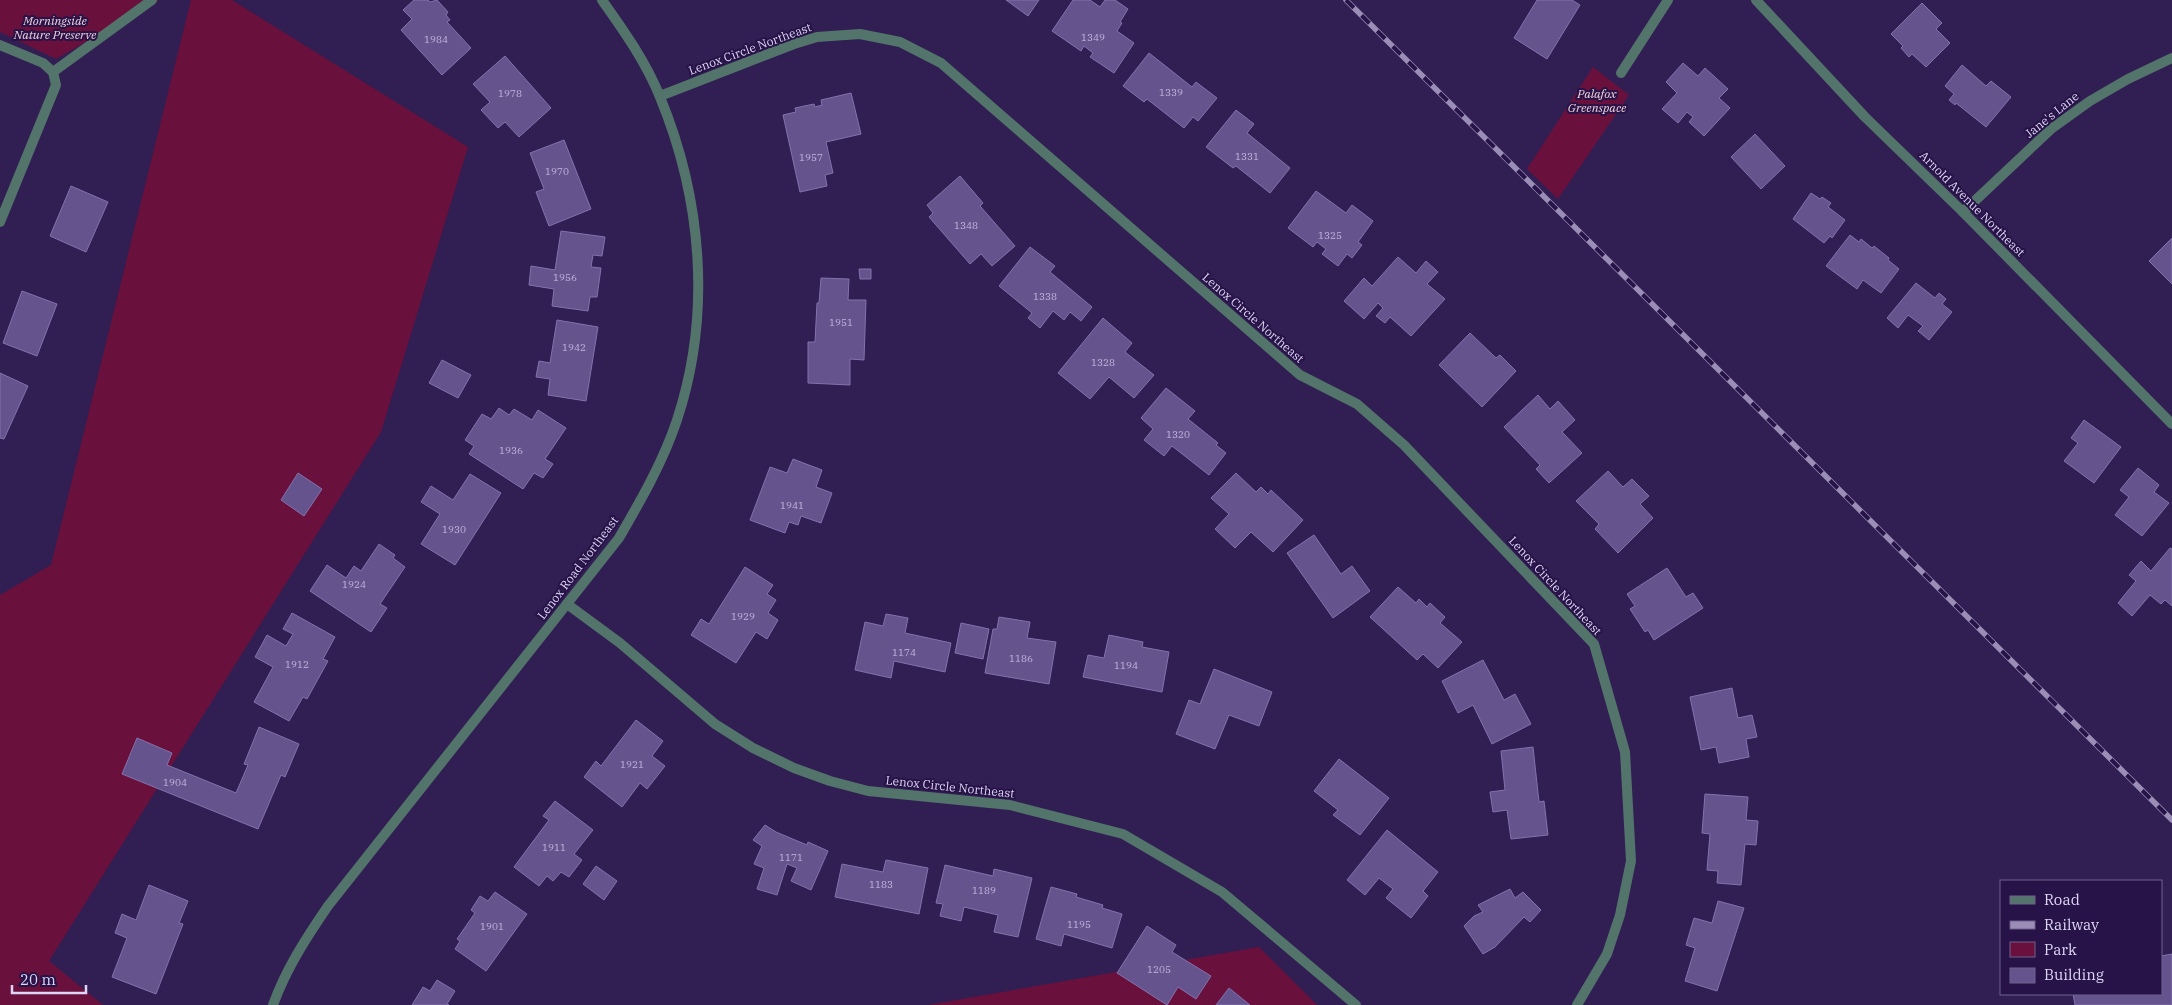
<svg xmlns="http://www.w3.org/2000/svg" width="2172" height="1005" font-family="'IBM Plex Serif',serif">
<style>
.green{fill:#69113c}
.building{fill:#64538d;stroke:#8372ae}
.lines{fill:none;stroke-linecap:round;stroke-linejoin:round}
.street{stroke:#52746b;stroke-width:10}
.rail-casing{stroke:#9a8eb7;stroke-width:5.5}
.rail{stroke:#271347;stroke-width:4;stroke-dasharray:11;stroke-linecap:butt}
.labels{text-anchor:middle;stroke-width:4;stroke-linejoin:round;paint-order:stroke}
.number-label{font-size:10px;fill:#c0b5dc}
.park-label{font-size:12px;font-style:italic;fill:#f3d2dc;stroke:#271347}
.street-label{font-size:12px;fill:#ded6f7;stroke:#271347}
</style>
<rect width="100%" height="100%" fill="#311e53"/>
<g class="green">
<path d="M0,0h159l-103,59 -56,-27z"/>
<path d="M191,0h41l236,147 -87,285 -332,529 54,44h-103v-410l51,-30z"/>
<path d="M1593,67l36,28 -71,104 -31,-30z"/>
<path d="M1259,947l58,58h-389z"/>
</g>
<g class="building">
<path d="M414,0h14l2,2 7,-2 11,12 -2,3 4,5 -3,2 24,26 -29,27 -41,-45 11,-11 -9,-9z"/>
<path d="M1006,0h33l-11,16z"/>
<path d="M1073,0h17l10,7 5,-7h10l13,9 -8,13 2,1 -5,8 17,12 -20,30 -24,-16 3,-4 -9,-7 -3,5 -29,-20z"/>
<path d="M1537,0h35l8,5 -33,54 -33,-21z"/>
<path d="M1922,3l20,20 -6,6 14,14 -24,24 -14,-13 -3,3 -8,-9 2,-2 -12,-12z"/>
<path d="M1149,53l43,34 4,-5 21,16 -19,23 -5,-4 -9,11 -37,-29 -3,3 -21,-16z"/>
<path d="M505,56l46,52 -32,29 -14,-15 -7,6 -17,-18 9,-8 -17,-18z"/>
<path d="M1683,63l15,13 7,-8 23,21 -9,9 11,10 -26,28 -15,-14 4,-5 -6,-5 -9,11 -16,-14 15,-16 -11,-11z"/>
<path d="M1962,65l24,21 5,-5 20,16 -25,30 -30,-24 -1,2 -6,-5 5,-6 -9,-8z"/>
<path d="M851,93l10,41 -35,8 7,31 -8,2 2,11 -27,6 -17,-77 13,-3 -1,-4 19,-4 1,3 7,-2 -1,-5z"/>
<path d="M1236,110l18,14 -7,9 43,35 -20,25 -34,-27 -3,2 -27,-21z"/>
<path d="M1755,134l30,32 -24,23 -30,-32z"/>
<path d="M564,140l27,69 -42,17 -13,-34 8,-3 -14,-36z"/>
<path d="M960,176l23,27 -3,3 35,40 -23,20 -11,-12 -11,10 -41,-47 4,-4 -6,-8z"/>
<path d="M71,186l37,16 -22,50 -36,-16z"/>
<path d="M1316,191l30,22 6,-8 21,16 -15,21 4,3 -10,13 -5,-4 -9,12 -16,-12 4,-5 -9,-7 -4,5 -25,-19z"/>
<path d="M1811,193l9,6 2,-2 9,6 -3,4 17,13 -13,18 -2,-2 -6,7 -31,-24z"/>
<path d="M561,231l44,6 -3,19 -9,-1 -2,12 10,1 -4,29h-7l-2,14 -36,-5 2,-17 -25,-4 2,-19 24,4z"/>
<path d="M1850,235l9,7 2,-3 11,9 2,-2 15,12 -1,2 11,9 -18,24 -18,-13 -6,9 -31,-23z"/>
<path d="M2172,238v46l-23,-23z"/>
<path d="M1030,247l25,19 -5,6 42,35 -11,14 -11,-9 -6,8 -11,-9 -13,17 -12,-10 4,-5 -33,-27z"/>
<path d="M1398,257l18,16 10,-12 12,11 -11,12 18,15 -34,37 -21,-19 -5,6 -9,-7 7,-8 -5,-5 -14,16 -20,-18 20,-23 8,8z"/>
<path d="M859,269h12v10h-11z"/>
<path d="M821,278l28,1 -1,21h18l-2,60 -14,-1v26l-42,-2v-41h7l2,-39h2z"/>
<path d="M1916,283l19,15 4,-5 7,6 -4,5 10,8 -23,28 -11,-9 5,-5 -15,-11 -10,13 -11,-10z"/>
<path d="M22,291l35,13 -20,52 -34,-13z"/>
<path d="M1103,318l29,25 -7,9 29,23 -20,23 -25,-21 -19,22 -32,-26z"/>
<path d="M557,320l41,7 -12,74 -38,-6 2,-16 -14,-2 3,-16 11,2z"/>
<path d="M1470,333l26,25 4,-3 16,16 -34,36 -43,-42z"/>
<path d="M442,360l29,15 -13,23 -29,-15z"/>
<path d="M0,373l28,13 -24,53 -4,-1z"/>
<path d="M1166,388l29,23 -7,8 30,24 -2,2 10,8 -17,22 -37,-29 -8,10 -20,-16 9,-11 -12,-11z"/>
<path d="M1538,395l12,14 8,-8 17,19 -13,12 20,21 -33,30 -13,-14 4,-4 -36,-38z"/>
<path d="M499,408l10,7 5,-6 18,11 6,-10 28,18 -21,31 8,5 -10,14 -9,-5 -11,16 -54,-35 5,-8 -9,-6 17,-26 9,5z"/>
<path d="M2084,420l37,27 -27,36 -30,-22 14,-18 -7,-5z"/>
<path d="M793,459l29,11 -6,17 16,6 -11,30 -20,-7 -3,9 -9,-3 -4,11 -35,-13 20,-53 17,6z"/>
<path d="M2138,468l21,17 -5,7 15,11 -27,33 -27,-21 14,-18 -9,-7z"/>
<path d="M1608,471l15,16 9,-8 17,17 -9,8 13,14 -35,35 -23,-24 4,-5 -23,-23z"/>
<path d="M298,473l24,16 -18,27 -23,-16z"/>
<path d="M1236,473l20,19 5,-5 7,7 3,-4 32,30 -30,32 -22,-20 -16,16 -20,-19 14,-15 -18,-16z"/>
<path d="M470,474l31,19 -46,72 -34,-21 19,-30 -19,-12 10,-16 22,14z"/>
<path d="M1314,535l27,39 11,-8 18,25 -37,27 -46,-65z"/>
<path d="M379,544l16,11 -2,3 12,9 -25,37 7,4 -16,24 -61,-41 17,-26 19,13 8,-12 7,5z"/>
<path d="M2170,548l2,1v57l-7,-6 -4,4 -11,-9 -18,21 -14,-13 18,-22 -7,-6 12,-14 10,10z"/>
<path d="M745,567l28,18 -6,9 9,6 -8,13 10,7 -11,19 -11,-7 -20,31 -45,-28 10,-16 8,5z"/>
<path d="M1667,568l19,29 7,-4 10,15 -49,32 -6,-10 -3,2 -15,-23 5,-3 -8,-12z"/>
<path d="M1398,587l18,16 3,-4 8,8 3,-4 15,14 -5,6 22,19 -24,26 -15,-14 -6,6 -47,-43z"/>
<path d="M292,613l43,24 -12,22 5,2 -21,38 -4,-2 -14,24 -35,-19 19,-35 -18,-10 12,-22 19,11 7,-12 -10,-5z"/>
<path d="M886,614l22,4 -3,15 46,10 -6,29 -51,-11 -3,17 -36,-8 10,-48 18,4z"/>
<path d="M999,617l31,5 -3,16 29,4 -7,42 -64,-11 8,-44h4z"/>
<path d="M961,623l28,6 -6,30 -28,-6z"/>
<path d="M1109,635l34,7 -1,5 27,5 -7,40 -79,-15 5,-22 16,3z"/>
<path d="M1483,660l21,40 11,-6 16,30 -39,20 -19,-39 -15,8 -16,-32z"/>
<path d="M1214,669l58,23 -13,34 -30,-11 -14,34 -39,-15 13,-34 11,4z"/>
<path d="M1732,688l6,30 14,-3 5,22 -11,2 3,18 -30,6 -3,-16 -15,3 -11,-53z"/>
<path d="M636,720l27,21 -11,15 13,10 -18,23 -7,-6 -18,24 -38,-30 12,-16 5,5z"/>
<path d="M259,727l40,17 -14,33 -4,-2 -23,54 -136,-55 15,-36 35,15 -5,12 69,28 12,-28 -4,-1z"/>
<path d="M1533,747l6,55 5,-1 4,34 -37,4 -4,-29 -14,2 -3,-20 15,-2 -4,-39z"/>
<path d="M1339,759l50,39 -29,37 -27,-20 5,-5 -24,-19z"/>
<path d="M1705,794l43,3 -2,23 12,1 -2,24 -11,-1 -4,41 -24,-2 1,-12 -11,-1 3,-36 -8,-1z"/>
<path d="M555,801l38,29 -19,24 8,6 -13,17 -8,-5 -8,9 -6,-5 -8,10 -25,-19 35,-47 -6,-4z"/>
<path d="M765,825l11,7 31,13 1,-3 20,9 -17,39 -20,-9 6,-13 -10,-4 -10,31 -20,-6 7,-21 -10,-4 8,-18 -9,-6z"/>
<path d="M1387,830l51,42 -15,19 5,5 -17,22 -25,-20 7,-9 -14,-11 -14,17 -18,-15z"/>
<path d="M886,860l42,8 -9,46 -84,-17 7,-33 41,8z"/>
<path d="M945,865l48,11 1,-7 38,9 -14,59 -24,-5 4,-17 -34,-8 -3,14 -21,-5 3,-12 -7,-1z"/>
<path d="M596,866l21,15 -13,19 -21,-16z"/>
<path d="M149,885l39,16 -9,22 4,1 -27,70 -44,-17 15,-39 -12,-5 7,-19 14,6z"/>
<path d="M1051,887l26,7 -1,3 27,8 -1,3 20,6 -10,34 -48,-14 -3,12 -25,-7z"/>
<path d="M1510,889l5,9 8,-6 18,18 -11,12 -6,-5 -29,30 -12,7 -19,-28 10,-10 9,-4 -5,-7z"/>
<path d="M495,892l32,22 -41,57 -31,-22 5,-8 -3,-2 18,-26 -4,-3 9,-14 8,5z"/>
<path d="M1718,901l26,7 -27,83 -32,-10 10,-33 -9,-3 8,-27 18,5z"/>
<path d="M1147,926l29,19 -4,7 39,24 -15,23 -18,-12 -11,18 -50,-32z"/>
<path d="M2172,954v51h-97l-2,-11h88v-38z"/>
<path d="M437,980l18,11 -8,13 2,1h-37l11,-18 7,4z"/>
<path d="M1229,988l21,17h-34z"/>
</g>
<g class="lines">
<g class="street">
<path d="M1756,0l109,117 98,95 209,212"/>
<path d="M0,45l43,18 10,9 3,13 -56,137"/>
<path d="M53,72l99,-72"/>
<path d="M1621,73l47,-73"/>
<path d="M660,96l134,-52 23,-7 43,-3 40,8 41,21 359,312 57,29 47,41 190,199 31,108 6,109 -11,54 -13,39 -30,51"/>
<path d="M1963,212l88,-83 39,-28 38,-22 44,-21"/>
<path d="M567,604l53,39 95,81 38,24 41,20 36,13 38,10 142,14 113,29 99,58 134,113"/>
<path d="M273,1005c13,-36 33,-67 55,-99l291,-368c22,-38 44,-76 58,-118 35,-106 25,-221 -17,-323 -14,-35 -36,-66 -58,-97"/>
</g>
<defs>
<path id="rail" d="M1346,0l826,820"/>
</defs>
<use href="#rail" class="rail-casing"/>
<use href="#rail" class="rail"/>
</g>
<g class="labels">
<g class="number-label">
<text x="1093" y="41">1349</text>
<text x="436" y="43">1984</text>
<text x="1171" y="96">1339</text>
<text x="510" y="97">1978</text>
<text x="1247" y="160">1331</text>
<text x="811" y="161">1957</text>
<text x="557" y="175">1970</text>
<text x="966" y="229">1348</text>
<text x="1330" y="239">1325</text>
<text x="565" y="281">1956</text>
<text x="1045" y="300">1338</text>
<text x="841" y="326">1951</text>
<text x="574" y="351">1942</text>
<text x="1103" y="366">1328</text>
<text x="1178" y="438">1320</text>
<text x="511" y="454">1936</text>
<text x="792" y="509">1941</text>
<text x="454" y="533">1930</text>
<text x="354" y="588">1924</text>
<text x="743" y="620">1929</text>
<text x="904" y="656">1174</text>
<text x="1021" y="662">1186</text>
<text x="297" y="668">1912</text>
<text x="1126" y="669">1194</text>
<text x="632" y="768">1921</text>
<text x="175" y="786">1904</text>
<text x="554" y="851">1911</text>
<text x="791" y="861">1171</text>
<text x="881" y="888">1183</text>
<text x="984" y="894">1189</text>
<text x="1079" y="928">1195</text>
<text x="492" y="930">1901</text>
<text x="1159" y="973">1205</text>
</g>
<g class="park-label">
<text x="55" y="25">Morningside<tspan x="55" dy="14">Nature Preserve</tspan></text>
<text x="1597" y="98">Palafox<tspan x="1597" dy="14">Greenspace</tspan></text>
</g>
<g class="street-label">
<text transform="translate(750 49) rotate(-20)" y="4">Lenox Circle Northeast</text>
<text transform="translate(2052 115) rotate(-39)" y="4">Jane's Lane</text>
<text transform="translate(1972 204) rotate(45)" y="4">Arnold Avenue Northeast</text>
<text transform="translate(1253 318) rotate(41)" y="4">Lenox Circle Northeast</text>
<text transform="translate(578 568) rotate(-53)" y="4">Lenox Road Northeast</text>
<text transform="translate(1555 586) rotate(47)" y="4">Lenox Circle Northeast</text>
<text transform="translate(950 787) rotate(6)" y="4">Lenox Circle Northeast</text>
</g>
</g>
<rect x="2000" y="880" width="162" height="115" fill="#271347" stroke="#70618d"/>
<rect x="2010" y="896" width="25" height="8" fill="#52746b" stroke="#70618d"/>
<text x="2044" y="905" font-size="15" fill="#ded6f7">Road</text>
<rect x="2010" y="921" width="25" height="8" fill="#9a8eb7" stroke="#70618d"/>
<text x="2044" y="930" font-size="15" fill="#ded6f7">Railway</text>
<rect x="2010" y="942" width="25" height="15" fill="#69113c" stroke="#70618d"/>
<text x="2044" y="955" font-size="15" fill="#ded6f7">Park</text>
<rect x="2010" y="968" width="25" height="15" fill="#64538d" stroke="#70618d"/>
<text x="2044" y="980" font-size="15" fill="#ded6f7">Building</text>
<path d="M12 985v8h74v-8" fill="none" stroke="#ded6f7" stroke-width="2.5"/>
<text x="20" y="985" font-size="15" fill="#ded6f7" stroke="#271347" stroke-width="4" paint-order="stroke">20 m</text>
</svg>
